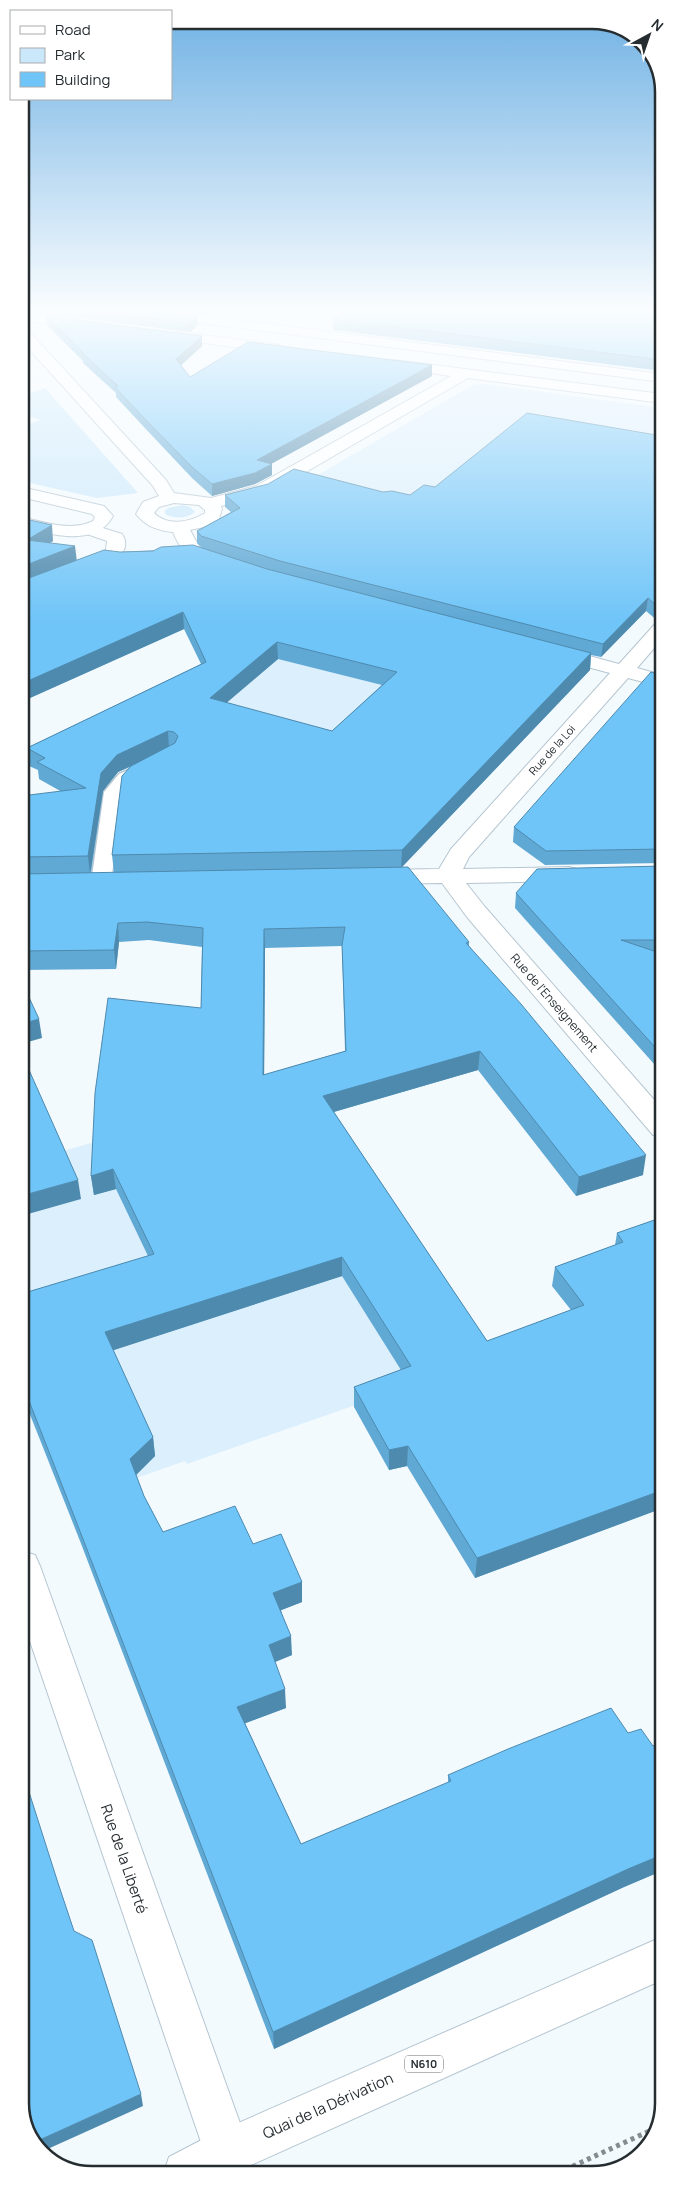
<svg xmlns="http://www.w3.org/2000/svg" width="684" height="2195" font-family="Manrope,sans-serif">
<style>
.built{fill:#dbeffc}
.green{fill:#cbe8fb}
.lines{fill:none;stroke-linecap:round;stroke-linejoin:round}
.service-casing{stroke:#b5c6d1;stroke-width:3}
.pedestrian-casing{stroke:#b5c6d1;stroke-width:2}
.minor-casing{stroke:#b5c6d1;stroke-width:2}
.primary-casing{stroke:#b5c6d1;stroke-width:2}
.path{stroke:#858c90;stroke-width:5;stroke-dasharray:4 4;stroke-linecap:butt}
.service{fill:#fff;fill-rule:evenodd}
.pedestrian{fill:#fff;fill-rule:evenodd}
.minor{fill:#fff;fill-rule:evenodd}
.primary{fill:#fff;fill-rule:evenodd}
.wall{fill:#60a9d5;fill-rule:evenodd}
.shaded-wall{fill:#4e8aae}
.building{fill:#70c5f8;stroke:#4e8aae;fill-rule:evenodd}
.labels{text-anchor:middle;stroke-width:4;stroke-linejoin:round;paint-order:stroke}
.far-street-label{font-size:11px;fill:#262d31;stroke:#fff}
.shield{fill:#fff;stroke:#676c6f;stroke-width:1}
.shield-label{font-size:11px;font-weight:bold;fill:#262d31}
.street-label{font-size:12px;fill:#262d31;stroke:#fff}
.near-street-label{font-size:15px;fill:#262d31;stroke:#fff}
.rim{fill:none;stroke:#262d31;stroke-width:2.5}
</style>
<rect width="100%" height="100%" fill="#f3fafe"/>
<g class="built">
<path d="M485,384l177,24v49l-137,77 -221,-51 169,-98z"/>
<path d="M394,627l107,133 -290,-44 34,-30 19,-26z"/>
<path d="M302,1083l108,303 -223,78 -2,-3 -120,42 -43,-107 -1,-233z"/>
</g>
<g class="green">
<path d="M45,388l93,105 -41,5 -76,-17v-54l19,-7 -20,-7v-16z"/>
<path d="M183,505l7,2 5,5c-9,7 -21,7 -30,2v-3l3,-3z"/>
</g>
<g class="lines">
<defs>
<path id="service" d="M146,762l6,1 3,4 -3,4 -21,11 -9,11 -11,90 -3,4 -7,2 -7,-2 -3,-4 13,-91 15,-18z"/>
<path id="pedestrian" d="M90,524l32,10c11,16 -8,32 -23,28l-3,-4 10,-8 1,-9 -23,-8 -3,-4 3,-4z"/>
<g id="minor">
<path d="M20,312l63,7 7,4 -7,4 -63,-7z"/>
<path d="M139,312h36l487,62v8l-516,-66z"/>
<path d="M20,326l5,1 141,153 8,13 37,5 45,-12 195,-110 -62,-9 -2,-3 7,-4 268,34v9l-194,-25 -200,116 -47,12 1,3 -3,10 -15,8 -14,3 10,18 26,10 3,4 -3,4c-7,2 -12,0 -19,-2 -18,-6 -27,-14 -34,-32 -14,-1 -28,-6 -37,-18l7,-12 16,-6 -6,-10 -133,-147zM174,503l25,2 6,5v3c-15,9 -37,14 -51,0l5,-6z"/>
<path d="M166,330l113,15 7,4 -7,4 -118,-16 -2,-3z"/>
<path d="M21,487l83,19 9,10c-17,32 -64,18 -92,11v-10c21,5 51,15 72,4l2,-4 -3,-3 -71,-17z"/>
<path d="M662,622v17l-25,29 25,7v12l-34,-9 -159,179 -6,12 106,-2 8,2 4,5 -4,5 -8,2 -103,2 19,24 178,203v27l-10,-2 -186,-218 -25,-34 -65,1 -8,-2 -4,-5 4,-5 8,-2 62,-1 12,-20 159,-176 -61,-16 -3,-4 3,-4 7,-2 63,17 36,-40z"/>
<path d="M22,1551l13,4 5,11 210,585 -7,16 -16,7 -16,-7 -7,-16 -182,-533z"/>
</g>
<path id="primary" d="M664,1936v43l-433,195 -68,1 6,-18 42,-22z"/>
</defs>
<use href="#service" class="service-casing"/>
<use href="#pedestrian" class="pedestrian-casing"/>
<use href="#minor" class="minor-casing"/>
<use href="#primary" class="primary-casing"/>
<path class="path" d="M558,2173l98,-45"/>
<use href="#service" class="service"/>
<use href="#pedestrian" class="pedestrian"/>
<use href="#minor" class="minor"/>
<use href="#primary" class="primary"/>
</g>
<g class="wall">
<path d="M33,312h132l33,13 -8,7z"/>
<path d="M188,312h24l-3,2z"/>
<path d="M662,312v59l-329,-41v-11z"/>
<path d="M46,316l156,20v10l-21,19 9,12 242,-12v11l-161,88 1,11 -17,9 -43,12 -20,-18 -49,-52 -27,-29v-4l-33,-30v-2l-36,-36z"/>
<path d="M662,436v185h-4l-12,-10 -45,46 -10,-2 -1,15 -188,197 67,75v4l174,229 -67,21 -98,-126 -144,42 153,229 84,-31 -19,-24 3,-19 60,-22 2,-12 46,-16v291l-188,70 -68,-112 -18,4 -35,-63v-20l47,-17 -59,-94 -229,74 40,87 2,19 -19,19 8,21 19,36 90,12 49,38v20l-21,8 11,45 -17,7 11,46 -41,15 56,121 147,-61v-8l180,-42 25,13 11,-5v129l-40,17 -350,162 -194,-508 -58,-147 -1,-100 127,-38 -32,-67 -22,6 -3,-19 110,-168 1,-61 -53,-7 -30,2 -3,27 -95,1v-174l41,-4 -23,-13 -1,-9 -9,-4 -2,-18 174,-84 -17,-35 -163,73v-184l32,23 -3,2 26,18 44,-9 82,-4 -5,-5v-12l34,-19 -6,-5v-12l158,-3 27,3 25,-8zM278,659l104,26 -50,46 -106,-28zM130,767l-18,88 2,18h-23l12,-82 15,-19zM342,946l3,105 -81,24 1,-127z"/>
<path d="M662,661v13l-1,-1z"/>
<path d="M662,675l1,188 -118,2 -32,-23 1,-15z"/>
<path d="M663,866v208l-148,-166 1,-15z"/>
</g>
<g class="shaded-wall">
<path d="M197,316l1,9 -8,7 -1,-9z"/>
<path d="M202,336v10l-25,23 -1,-10z"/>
<path d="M432,365v11l-174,95 -1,-11z"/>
<path d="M272,464v11l-17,9 -43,12v-12z"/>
<path d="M52,525l1,16 -24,15 -2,-16z"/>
<path d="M75,546l2,16 -56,22v-17z"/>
<path d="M648,598l-2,13 -45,46 2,-13z"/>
<path d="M659,608h3v13h-4z"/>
<path d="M183,612l1,17 -163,73v-18z"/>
<path d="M277,642l1,17 -67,57 -1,-18z"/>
<path d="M591,653l-1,17 -189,198 1,-18z"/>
<path d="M168,731l1,17 -51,24 -15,19 -13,83 -2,-18 13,-83 16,-18z"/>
<path d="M118,923l1,19 -3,27 -2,-19z"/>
<path d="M264,929l1,19 -1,146 -1,-19z"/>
<path d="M39,1019l3,19 -21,6v-20z"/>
<path d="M480,1051l-2,19 -155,45v-19z"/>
<path d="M646,1155l-3,20 -67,21 3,-19z"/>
<path d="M113,1169l3,20 -22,6 -3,-19z"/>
<path d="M78,1180l3,19 -60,17v-20z"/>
<path d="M342,1257v19l-234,76 -3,-20z"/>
<path d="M153,1437l2,19 -23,23 -2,-20z"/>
<path d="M408,1446l-1,20 -18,4v-20z"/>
<path d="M663,1490v18l-188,70 2,-20z"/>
<path d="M302,1582v20l-28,11 -1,-20z"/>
<path d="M291,1636l1,19 -22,9 -1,-19z"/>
<path d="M285,1689l1,19 -48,18 -1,-19z"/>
<path d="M664,1854v16l-40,17 -350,162 -1,-17 355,-163z"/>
<path d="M141,2094l2,12 -102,46 -6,-10z"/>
</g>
<g class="building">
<path d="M100,312h65l32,4 -8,7z"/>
<path d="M344,312h318v48l-329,-41z"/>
<path d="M46,316l156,20 -26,23 14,18 58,-35 184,23 -175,95 15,4 -17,9 -43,11 -20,-17 -50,-51 -27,-29 3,-1 -36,-33h2z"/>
<path d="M527,413l135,23v172h-3l-11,-10 -45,46 -323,-83 -79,-25 -4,-5 43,-23 -15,-13 43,-11 26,-15 89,23 9,-1 18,4 14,-10 11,2z"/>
<path d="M21,518l31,7 -25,15 48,6 -54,21z"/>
<path d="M193,545l74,24 324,84 -189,197 -290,5 10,-79 9,-10 44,-23 3,-7 -4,-4 -6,-1 -51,24 -16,18 -13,83 -67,1v-61l65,-8 -49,-26 8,-4 -18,-10 179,-86 -23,-50 -162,72v-103l83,-31 16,2 33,-1 8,-4zM277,642l120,30 -65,59 -122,-33z"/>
<path d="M651,672l11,3 1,174 -117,2 -32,-24z"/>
<path d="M663,866v74h-42l42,14v102l-147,-163 21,-24z"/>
<path d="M408,867l61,75 -3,1 55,61 125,151 -67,22 -99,-126 -157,45 164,245 97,-36 -29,-38 68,-25 -6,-9 46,-16v273l-186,68 -69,-112 -19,4 -35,-63 57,-21 -69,-109 -237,75 48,105 -23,22 14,37 19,36 72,-26 18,38 28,-10 21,48 -29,11 18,43 -22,9 16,44 -48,18 64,137 150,-63 -3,-6 60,-26 103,-41 17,25 13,-4 12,17 11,-5v113l-36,15 -355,163 -197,-511 -54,-138 -1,-89 133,-40 -41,-85 -22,7 4,-83 13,-95 93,10 2,-80 -56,-6 -29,1 -4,27 -93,1v-77zM345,927l-3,18 4,106 -83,24 1,-146z"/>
<path d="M21,980l18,39 -18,5z"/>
<path d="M21,1052l57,128 -57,16z"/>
<path d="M22,1770l36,113 16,48 18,9 49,154 -106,48 -13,-20z"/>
</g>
<linearGradient id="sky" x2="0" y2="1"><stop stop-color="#6db0e3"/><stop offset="0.5" stop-color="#fafdff"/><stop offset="1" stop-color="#fafdff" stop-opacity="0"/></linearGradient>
<rect width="684" height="619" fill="url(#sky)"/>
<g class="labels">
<g class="far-street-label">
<text transform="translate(552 750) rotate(-48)" y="4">Rue de la Loi</text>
</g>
<rect class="shield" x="405" y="2055.5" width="38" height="17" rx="4"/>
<g class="shield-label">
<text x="424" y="2068">N610</text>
</g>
<g class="street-label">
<text transform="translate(554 1003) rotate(49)" y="4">Rue de l'Enseignement</text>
</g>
<g class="near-street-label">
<text transform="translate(124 1859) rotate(71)" y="5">Rue de la Liberté</text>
<text transform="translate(328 2106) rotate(-24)" y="5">Quai de la Dérivation</text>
</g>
</g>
<path d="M0 0H684V2195H0ZM92 29H592A63 63 0 0 1 655 92V2103A63 63 0 0 1 592 2166H92A63 63 0 0 1 29 2103V92A63 63 0 0 1 92 29Z" fill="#fff" fill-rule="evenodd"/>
<path class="rim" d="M92 29H592A63 63 0 0 1 655 92V2103A63 63 0 0 1 592 2166H92A63 63 0 0 1 29 2103V92A63 63 0 0 1 92 29Z"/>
<rect x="10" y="10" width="162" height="90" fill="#ffffff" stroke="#a8abad"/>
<rect x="20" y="26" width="25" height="8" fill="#ffffff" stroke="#a8abad"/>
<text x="55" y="35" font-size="15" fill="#262d31">Road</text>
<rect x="20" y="48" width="25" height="15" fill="#cbe8fb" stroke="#a8abad"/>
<text x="55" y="60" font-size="15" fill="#262d31">Park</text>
<rect x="20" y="72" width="25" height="15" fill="#70c5f8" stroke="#a8abad"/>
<text x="55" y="85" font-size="15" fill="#262d31">Building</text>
<g transform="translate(649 35) rotate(40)" stroke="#ffffff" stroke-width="4" paint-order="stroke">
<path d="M0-4L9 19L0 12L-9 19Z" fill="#262d31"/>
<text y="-8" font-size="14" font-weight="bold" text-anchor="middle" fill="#262d31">N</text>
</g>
</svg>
